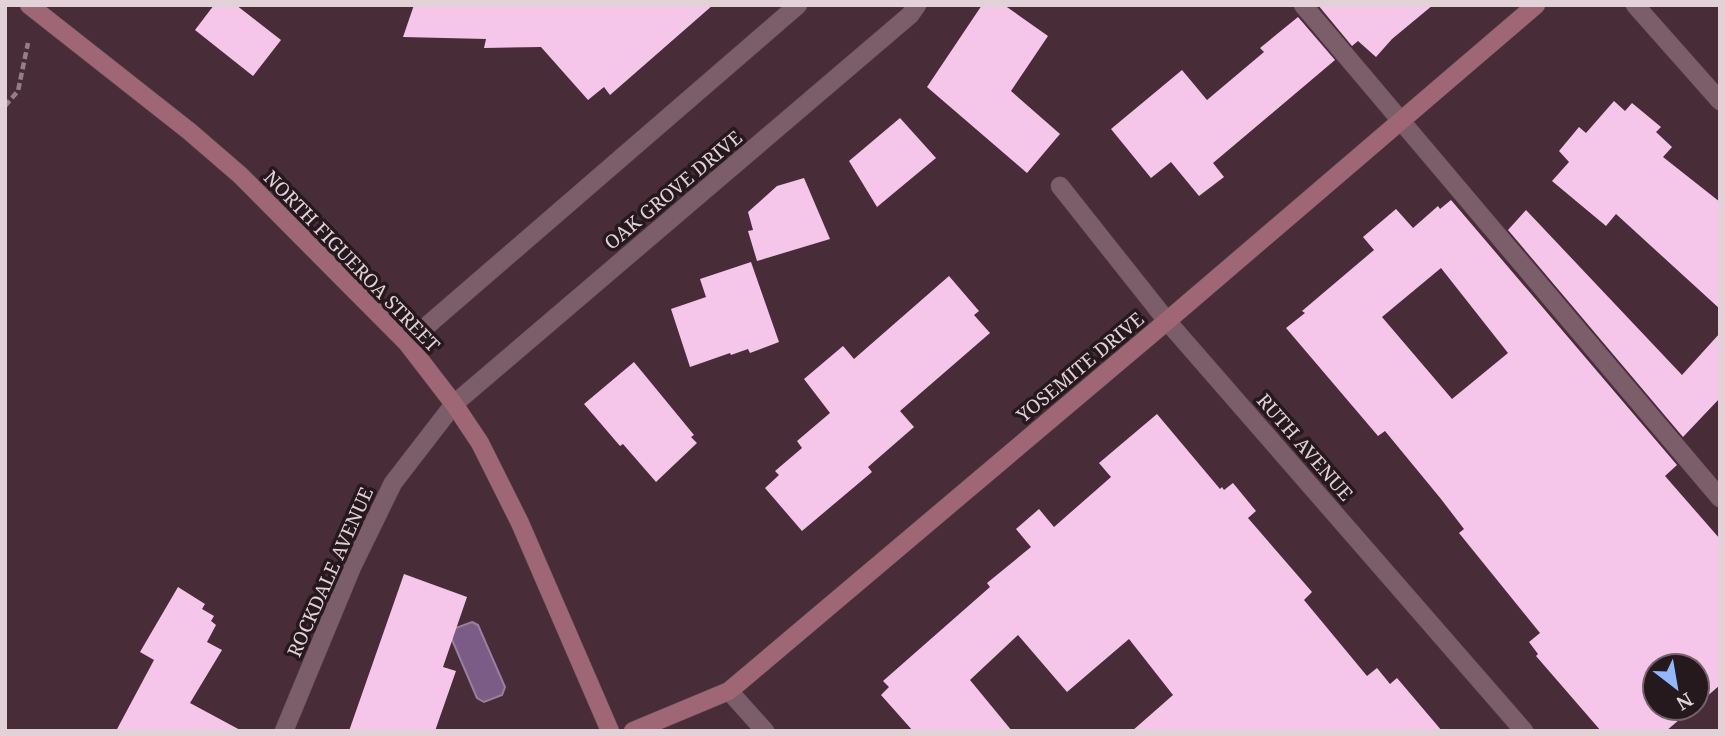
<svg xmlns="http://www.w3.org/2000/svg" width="1725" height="736" font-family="'Noto Serif',serif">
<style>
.water{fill:#7a5c86;stroke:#9a7f9f;stroke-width:2}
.building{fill:#f6c5ea;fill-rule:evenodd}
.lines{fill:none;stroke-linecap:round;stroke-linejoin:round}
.lane-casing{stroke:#644d56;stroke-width:19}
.street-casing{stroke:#644d56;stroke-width:19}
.secondary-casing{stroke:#644d56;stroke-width:19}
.path{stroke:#957e87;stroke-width:4.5;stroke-dasharray:7 3.5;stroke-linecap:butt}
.lane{stroke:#7c5d6a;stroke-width:18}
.street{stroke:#7c5d6a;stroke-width:18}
.secondary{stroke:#9f6675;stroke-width:18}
.labels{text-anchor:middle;stroke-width:7;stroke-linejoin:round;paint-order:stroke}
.street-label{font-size:19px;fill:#e3d1d8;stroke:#26191e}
</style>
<rect width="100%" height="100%" fill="#482d38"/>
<path class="water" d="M472,622l6,3 27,62 -3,8 -18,7 -7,-4 -27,-63 3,-6z"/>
<g class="building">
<path d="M214,5h22l45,35 -28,36 -58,-46z"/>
<path d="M414,5h299l-103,90 -6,-8 -16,13 -47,-53 -57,1 2,-9 -83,-2z"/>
<path d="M982,5h22l44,31 -37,55 49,43 -33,39 -100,-86z"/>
<path d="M1318,5h115l-41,34 -16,18 -18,-16 -6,5z"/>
<path d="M1298,17l37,43 -122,103 11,14 -25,19 -28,-34 -20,16 -40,-49 71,-59 25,30 57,-48 -4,-4z"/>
<path d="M1614,101l11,10 7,-8 29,24 -5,5 16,15 -9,10 57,45v107l-104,-95 -10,12 -54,-45 17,-19 -10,-11 20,-24 7,6z"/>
<path d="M900,118l36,40 -59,49 -28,-46z"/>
<path d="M804,178l26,61 -73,22 -9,-30 5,-1 -5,-18 29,-26z"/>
<path d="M1451,200l226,265 -12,11 55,63v146l-23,20v-39h-42v42h38l-27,23h-65l-65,-75 2,-2 -9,-12 11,-9 -81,-100 5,-4 -23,-30 -56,-68 -7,5 -92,-108 19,-15 -3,-2 72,-61 -11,-13 33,-28 17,19 25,-22 2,3zM1441,268l67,85 -56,46 -70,-82z"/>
<path d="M1526,210l156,165 38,-42v65l-37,39 -175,-207z"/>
<path d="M751,262l28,80 -29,11 -2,-4 -17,6 -1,-2 -40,14 -19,-58 35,-12 -6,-18z"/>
<path d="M949,276l30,35 -5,4 16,18 -90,78 14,16 -46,40 4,5 -70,59 -37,-43 14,-13 -4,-4 27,-23 -5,-7 33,-28 -26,-34 39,-33 11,13z"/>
<path d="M634,362l60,73 -3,2 6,6 -41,39 -33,-38 -3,2 -36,-42z"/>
<path d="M1157,414l63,75 2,-2 2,3 9,-7 23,28 -8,7 64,74 -8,8 63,76 10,-8 13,16 7,-6 45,53h-310l41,-36 -44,-56 -62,53 -49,-57 -48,45 42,51h-99l-32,-36 8,-8 -6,-6 107,-94 -3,-4 44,-36 -15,-18 23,-20 15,18 57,-50 -12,-14z"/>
<path d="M404,574l63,23 -24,70 13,4 -21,60h-86z"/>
<path d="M178,587l27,17 -3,5 12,7 -3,5 5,4 -9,17 15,8 -32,53 52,28h-126l38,-71 -14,-8z"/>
</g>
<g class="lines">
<defs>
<path id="lane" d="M1303,5l417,493"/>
<g id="street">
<path d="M1635,5l85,96"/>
<path d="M1060,186l107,135 357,410"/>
<path d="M407,343l391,-338"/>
<path d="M729,691l36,40"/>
<path d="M284,731l68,-164 41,-84 61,-79 456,-389 7,-10"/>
</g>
<g id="secondary">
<path d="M29,5l160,126 51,44 167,168 47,61 26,39 40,80 90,208"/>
<path d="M633,731l96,-40 438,-370 369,-316"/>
</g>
</defs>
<use href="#lane" class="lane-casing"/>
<use href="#street" class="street-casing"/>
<use href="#secondary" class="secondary-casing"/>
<path class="path" d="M5,106l13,-15 10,-48"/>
<use href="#lane" class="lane"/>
<use href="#street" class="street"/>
<use href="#secondary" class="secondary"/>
</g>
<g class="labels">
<g class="street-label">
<text transform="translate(673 190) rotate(-40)" y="7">OAK GROVE DRIVE</text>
<text transform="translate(352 261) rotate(46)" y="7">NORTH FIGUEROA STREET</text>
<text transform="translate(1080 367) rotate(-40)" y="7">YOSEMITE DRIVE</text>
<text transform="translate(1305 447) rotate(49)" y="7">RUTH AVENUE</text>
<text transform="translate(330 572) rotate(-66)" y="7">ROCKDALE AVENUE</text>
</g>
</g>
<rect width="1725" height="736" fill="none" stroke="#e3d1d8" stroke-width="14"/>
<g transform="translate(1676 687) rotate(149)"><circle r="33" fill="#26191e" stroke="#726368" stroke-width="2"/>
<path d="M0-5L12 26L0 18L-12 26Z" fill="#91b8fd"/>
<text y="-10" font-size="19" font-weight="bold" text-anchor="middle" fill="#e3d1d8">N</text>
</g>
</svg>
